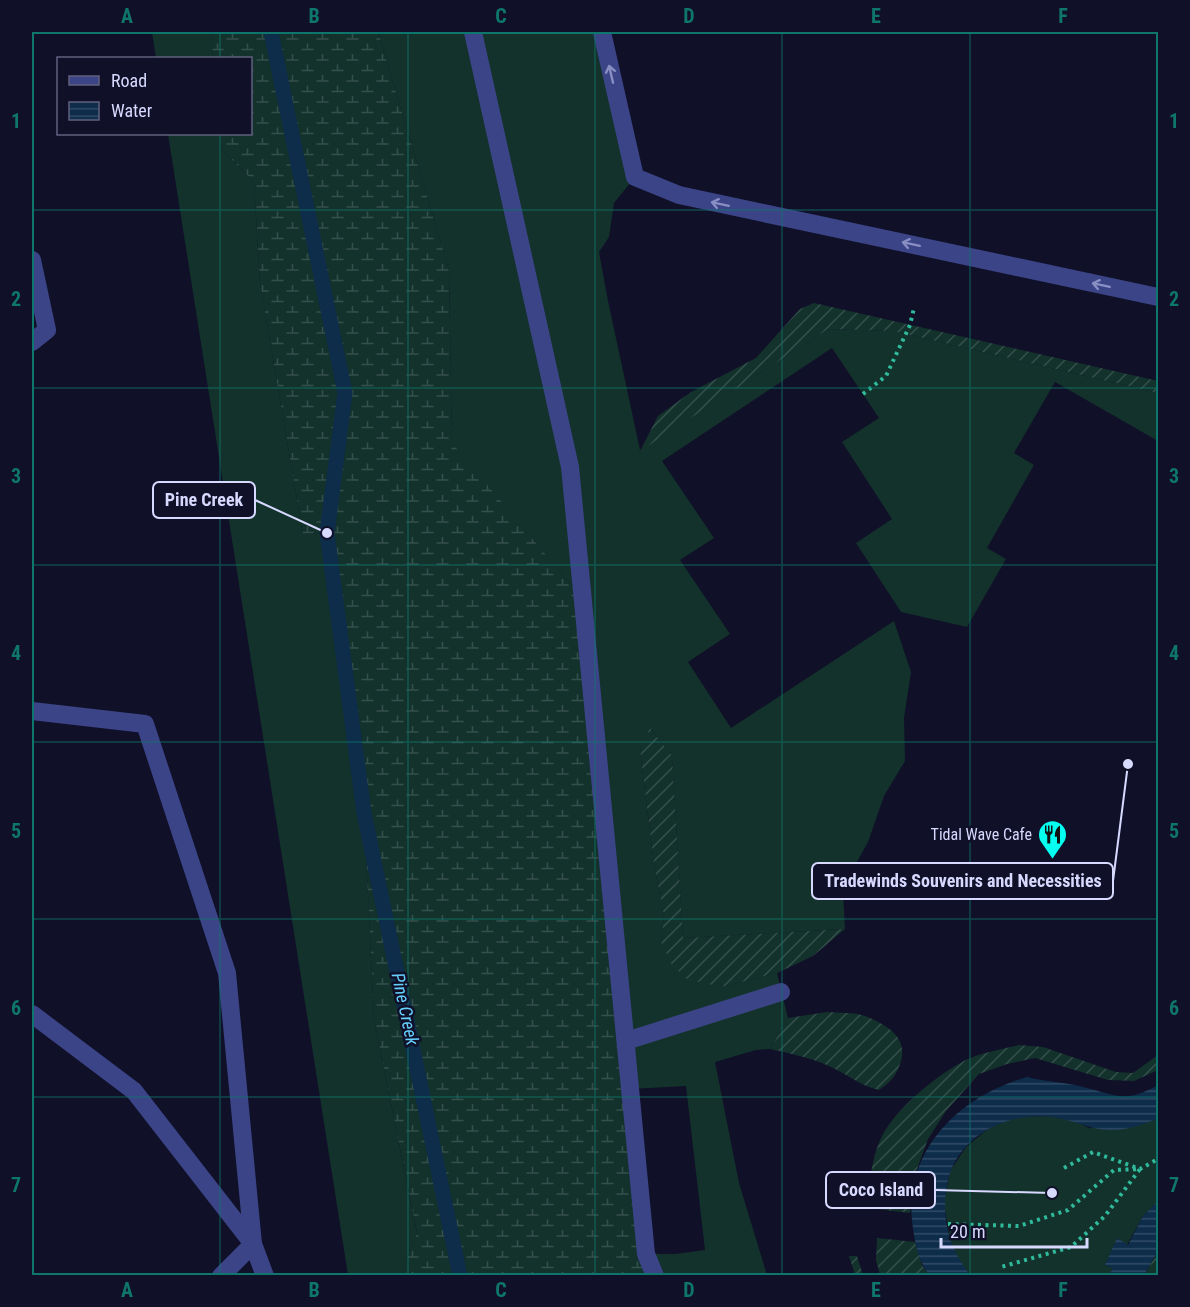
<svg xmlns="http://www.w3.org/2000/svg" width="1190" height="1307" font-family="'Roboto Condensed',sans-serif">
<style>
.grass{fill:#13322c}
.wetland{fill:url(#wetland-marsh)}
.garden{fill:url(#garden-furrows)}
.water{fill:url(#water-rules)}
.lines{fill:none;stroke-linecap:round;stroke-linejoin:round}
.stream{stroke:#0d2d4b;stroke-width:15}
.path{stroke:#30ba9c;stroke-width:4;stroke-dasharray:3 4.5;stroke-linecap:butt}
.minor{stroke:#3b4487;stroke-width:18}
.oneway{stroke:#898ec3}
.grid{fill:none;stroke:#0f766e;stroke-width:1.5;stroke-opacity:0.55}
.labels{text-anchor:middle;stroke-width:5;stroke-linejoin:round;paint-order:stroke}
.poi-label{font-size:16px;fill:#d7d9ff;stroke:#101028;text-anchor:end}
.water-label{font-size:18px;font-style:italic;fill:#66d0ff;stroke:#101028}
.leader{fill:none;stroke:#d7d9ff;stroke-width:2}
.callout-dot{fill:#d7d9ff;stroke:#101028;stroke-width:2}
.callout{fill:#101028;stroke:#d7d9ff;stroke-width:2}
.callout-label{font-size:18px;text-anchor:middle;font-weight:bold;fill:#d7d9ff}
.neatline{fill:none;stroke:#0f766e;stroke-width:2}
.grid-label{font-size:20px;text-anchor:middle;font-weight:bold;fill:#0f766e}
</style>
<defs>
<pattern id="wetland-marsh" width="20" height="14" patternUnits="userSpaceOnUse" patternTransform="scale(1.5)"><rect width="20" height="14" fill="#13322c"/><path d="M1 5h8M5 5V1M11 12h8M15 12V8" fill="none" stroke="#354f4c"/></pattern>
<pattern id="garden-furrows" width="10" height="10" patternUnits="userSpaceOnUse" patternTransform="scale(1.5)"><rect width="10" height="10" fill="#13322c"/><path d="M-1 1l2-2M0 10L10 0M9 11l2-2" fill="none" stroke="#354f4c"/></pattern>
<pattern id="water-rules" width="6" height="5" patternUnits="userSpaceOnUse" patternTransform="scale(1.5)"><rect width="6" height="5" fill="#0d2d4b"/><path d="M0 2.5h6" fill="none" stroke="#304b66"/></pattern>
</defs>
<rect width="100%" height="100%" fill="#101028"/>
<g class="grass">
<path d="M152,32h59l2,26h-57z"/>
<path d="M378,32h224l33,145 -21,26 -5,34 -10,15 9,49 32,149 188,-121 65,2 265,62v48l-103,-59 -41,71 20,12 -47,83 19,11 -39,68 -66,-15 -45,-69 36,-24 -50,-77 37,-24 -47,-70 -170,113 52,77 -34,22 50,74 -42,28 43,66 163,-107 17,51 -7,46 1,43 -21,35 -16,46 -16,29 -8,24 -2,-22 3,56 -162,9 -11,-181 -21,-28 -11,21 14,115 10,51 -3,26 60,45 56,-14 11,45 -18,31 -14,1 -41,12 24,121 28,92h-112l-9,-21h29l30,-4 -19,-164 -55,3 -48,-490 -131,-155 -3,-174z"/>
<path d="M168,134h52l2,16 32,32 6,101 43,251 24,-1 37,280 10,206 43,215 -16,41h-53z"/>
<path d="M1049,1116l23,4 17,8 55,-5 14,-4v82l-15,15 -16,29 -9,-6 -13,26 8,3 -4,7h-139l-13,-16 -7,-19 -6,-37 6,-32 16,-24 18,-15 16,-10 19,-5z"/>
</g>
<path class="wetland" d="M211,32h167l71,238 3,173 131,156 72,676h-254l16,-42 -43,-214 -10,-206 -37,-280 -24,1 -43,-251 -6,-101 -32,-32 -2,-16h30v-76h-37z"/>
<g class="garden">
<path d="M814,303l344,78v12l-265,-62 -65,-2 -188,122 18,-35 33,-24 65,-34 44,-49z"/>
<path d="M650,728l22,28 11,182 162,-9 -32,27 -36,17 -56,14 -34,-8 -15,-14 -11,-23 3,-26 -10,-51 -14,-115z"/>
<path d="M827,1012c12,1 27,0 38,4 20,8 43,20 36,45 -4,14 -10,21 -22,29 -18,-4 -26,-12 -42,-20 -20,-11 -45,-16 -67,-21l18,-31z"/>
<path d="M1019,1045l24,2 73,25 17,1 25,-18v15l-24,11 -26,-1 -73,-22 -28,6 -28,10 -33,37 -18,28 -15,41 -3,33 -41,-5c0,-24 2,-50 13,-72 15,-29 58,-64 88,-78 15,-6 33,-9 49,-13z"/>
<path d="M877,1238l38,4 7,23 7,10h-49l-4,-15z"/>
<path d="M1158,1251v24l-14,1z"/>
<path d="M849,1256h8l6,19h-8z"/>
</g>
<g class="water">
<path d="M1027,1077c19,5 38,5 56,10 34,8 41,17 75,-2v34c-16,5 -31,12 -48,11 -21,0 -38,-11 -58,-13 -45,-6 -97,20 -105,68 -6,34 2,63 23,90h-41c-10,-14 -14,-30 -16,-47 -12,-76 46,-132 114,-151z"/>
<path d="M1158,1201v50l-14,24h-35l4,-7 -8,-3 12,-27 11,7 15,-29z"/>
</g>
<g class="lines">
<path class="stream" d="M271,32l74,361 -18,140 37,280 96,463"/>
<g class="path">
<path d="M863,394l23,-18 24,-51 4,-17"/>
<path d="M1064,1168l29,-16 47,17 18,-10"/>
<path d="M948,1224l71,2 49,-16 46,-40 26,-1 -35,47 -34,31 -70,20"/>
</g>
<g class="minor">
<path d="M473,32l97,435 76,787 9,22"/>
<path d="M602,32l33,145 44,18 479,102"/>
<path d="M32,260l15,70 -15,12"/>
<path d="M32,711l113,13 82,249 26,271 12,32"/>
<path d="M32,1014l102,77 119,153"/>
<path d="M626,1041l155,-49"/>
<path d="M221,1276l32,-32"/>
</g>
</g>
<defs><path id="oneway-shaft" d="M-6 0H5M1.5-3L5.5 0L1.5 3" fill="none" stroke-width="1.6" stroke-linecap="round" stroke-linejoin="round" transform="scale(1.5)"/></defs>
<g class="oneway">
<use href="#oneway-shaft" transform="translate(611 74) rotate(-103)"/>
<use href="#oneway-shaft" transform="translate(720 204) rotate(-168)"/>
<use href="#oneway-shaft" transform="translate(911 244) rotate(-168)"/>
<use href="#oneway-shaft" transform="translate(1101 285) rotate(-168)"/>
</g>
<path class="grid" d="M220,32v26M408,32v1244M595,32v1244M782,32v1244M970,32v1244M220,134v1142M32,210h1126M32,388h1126M32,565h1126M32,742h1126M32,919h1126M32,1097h1126"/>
<defs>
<symbol id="restaurant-pin" viewBox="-11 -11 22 30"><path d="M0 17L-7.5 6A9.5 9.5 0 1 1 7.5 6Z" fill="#04fef0" stroke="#101028"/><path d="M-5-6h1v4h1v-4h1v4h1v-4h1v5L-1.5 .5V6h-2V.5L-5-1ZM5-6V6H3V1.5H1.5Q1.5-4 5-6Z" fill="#111"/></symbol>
</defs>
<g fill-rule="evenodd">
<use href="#restaurant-pin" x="1036" y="818" width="33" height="45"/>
</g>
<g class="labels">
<g class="poi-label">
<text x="1032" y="840">Tidal Wave Cafe</text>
</g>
<g class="water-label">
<text transform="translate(405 1009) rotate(78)" y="6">Pine Creek</text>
</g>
</g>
<path class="leader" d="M327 533L255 500M1128 764L1113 881M1052 1193L935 1190"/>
<g class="callout-dot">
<circle cx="327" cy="533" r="6"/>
<circle cx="1128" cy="764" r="6"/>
<circle cx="1052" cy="1193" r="6"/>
</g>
<g class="callout">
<rect x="153" y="482" width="102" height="36" rx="6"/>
<rect x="812" y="863" width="301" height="36" rx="6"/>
<rect x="826" y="1172" width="109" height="36" rx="6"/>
</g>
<g class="callout-label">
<text x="204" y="506">Pine Creek</text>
<text x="963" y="887">Tradewinds Souvenirs and Necessities</text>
<text x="881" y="1196">Coco Island</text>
</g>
<rect width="1190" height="1307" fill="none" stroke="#101028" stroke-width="66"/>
<rect x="57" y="57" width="195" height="78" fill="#101028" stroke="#60607e" stroke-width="1.5"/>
<rect x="69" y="76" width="30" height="9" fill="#3b4487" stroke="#60607e" stroke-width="1.5"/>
<text x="111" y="87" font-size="18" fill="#d7d9ff">Road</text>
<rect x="69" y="102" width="30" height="18" fill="url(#water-rules)" stroke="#60607e" stroke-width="1.5"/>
<text x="111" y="117" font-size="18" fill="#d7d9ff">Water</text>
<path d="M941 1238v9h146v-9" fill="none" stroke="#d7d9ff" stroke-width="3"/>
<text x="950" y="1238" font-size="18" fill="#d7d9ff" stroke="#101028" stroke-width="4.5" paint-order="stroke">20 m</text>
<rect x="33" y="33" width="1124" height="1241" class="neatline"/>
<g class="grid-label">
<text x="127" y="23">A</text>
<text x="314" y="23">B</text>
<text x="501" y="23">C</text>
<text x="689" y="23">D</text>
<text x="876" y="23">E</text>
<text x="1063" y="23">F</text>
<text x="16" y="128">1</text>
<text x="1174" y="128">1</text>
<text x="16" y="306">2</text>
<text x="1174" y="306">2</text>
<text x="16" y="483">3</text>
<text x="1174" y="483">3</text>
<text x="16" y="660">4</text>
<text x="1174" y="660">4</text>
<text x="16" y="838">5</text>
<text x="1174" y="838">5</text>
<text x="16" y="1015">6</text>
<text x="1174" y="1015">6</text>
<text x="16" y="1192">7</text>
<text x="1174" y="1192">7</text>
<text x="127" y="1297">A</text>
<text x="314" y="1297">B</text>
<text x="501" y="1297">C</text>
<text x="689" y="1297">D</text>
<text x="876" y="1297">E</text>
<text x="1063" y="1297">F</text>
</g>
</svg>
